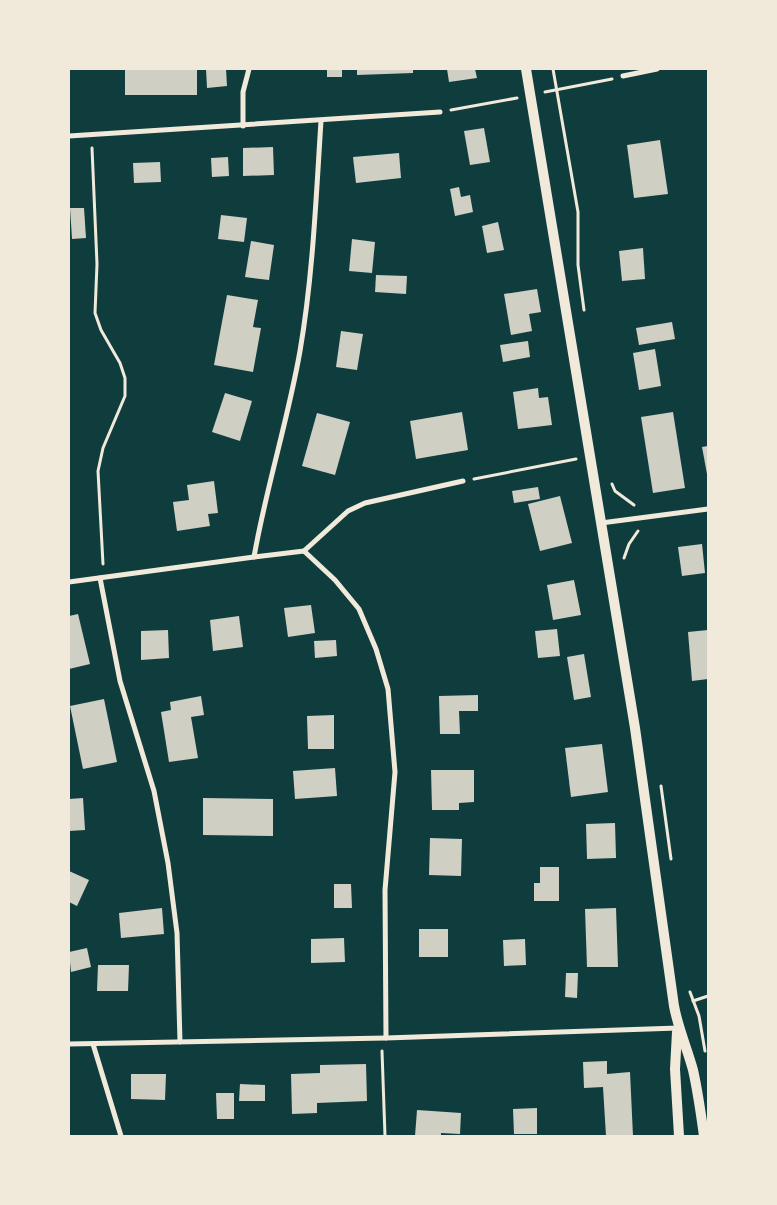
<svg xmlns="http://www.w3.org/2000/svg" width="777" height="1205" font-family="'Varela Round',sans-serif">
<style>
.building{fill:#cfcfc3}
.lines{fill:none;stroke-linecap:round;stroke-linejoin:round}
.path{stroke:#f1e9da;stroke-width:3}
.minor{stroke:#f1e9da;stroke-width:5}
.secondary{stroke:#f1e9da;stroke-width:10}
</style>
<rect width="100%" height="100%" fill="#0f3d3e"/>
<g class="building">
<rect x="125" y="69" width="72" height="26"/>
<path d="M206,69h20l1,17 -20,2z"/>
<rect x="327" y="69" width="15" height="8"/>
<path d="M357,69h56v4l-56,2z"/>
<path d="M447,69h28l2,9 -28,4z"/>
<path d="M484,128l6,34 -20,3 -6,-34z"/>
<path d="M660,140l8,54 -34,4 -7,-53z"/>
<path d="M273,147l1,28 -31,1v-28z"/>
<path d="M399,153l2,25 -45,5 -3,-26z"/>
<path d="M228,157l1,19 -17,1 -1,-19z"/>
<path d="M160,162l1,20 -27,1 -1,-20z"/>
<path d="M459,187l2,10 9,-2 3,17 -18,4 -5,-27z"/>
<path d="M70,208h14l2,30 -14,1z"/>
<path d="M221,215l26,3 -3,24 -26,-3z"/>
<path d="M498,222l6,28 -17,3 -5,-27z"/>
<path d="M352,239l23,3 -3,31 -23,-2z"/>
<path d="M251,241l23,4 -5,35 -24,-3z"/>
<path d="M643,248l2,31 -23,2 -3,-30z"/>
<path d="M376,275l31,1 -1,18 -31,-2z"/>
<path d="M537,289l4,23 -12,2 3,17 -21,4 -7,-41z"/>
<path d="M227,295l31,5 -5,27 8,1 -8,44 -39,-7z"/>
<path d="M672,322l3,17 -36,6 -3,-17z"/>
<path d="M341,331l22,3 -6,36 -21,-3z"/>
<path d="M528,341l2,16 -27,5 -3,-17z"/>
<path d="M655,349l6,37 -22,4 -6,-37z"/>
<path d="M538,388l1,10 9,-1 4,28 -34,4 -5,-37z"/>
<path d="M225,393l27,8 -12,40 -28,-9z"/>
<path d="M462,412l6,38 -52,9 -6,-38z"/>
<path d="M673,412l12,76 -32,5 -12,-76z"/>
<path d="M317,413l33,9 -15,53 -33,-9z"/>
<path d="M708,446v28h-1l-5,-27z"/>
<path d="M214,481l4,32 -10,1 2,12 -33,5 -4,-29 16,-2 -2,-15z"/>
<path d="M538,487l2,12 -26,4 -2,-12z"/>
<path d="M560,496l12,47 -32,8 -12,-47z"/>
<path d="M702,544l3,29 -23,3 -4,-29z"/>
<path d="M574,580l7,35 -28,5 -6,-35z"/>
<path d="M311,605l4,28 -27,4 -4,-29z"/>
<path d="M78,614l12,50 -21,5v-53z"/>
<path d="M239,616l4,31 -30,4 -3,-31z"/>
<path d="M557,629l3,27 -22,2 -3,-27z"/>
<path d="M168,630l1,28 -28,2v-29z"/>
<path d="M708,630v49l-16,2 -4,-49z"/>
<path d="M336,640l1,16 -22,2 -1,-17z"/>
<path d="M584,654l7,43 -17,3 -7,-43z"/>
<path d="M478,695v16h-19l1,23h-20l-1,-38z"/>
<path d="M201,696l3,19 -13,2 7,41 -29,4 -8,-50 10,-2 -1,-8z"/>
<path d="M104,699l13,63 -34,7 -13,-63z"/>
<path d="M334,715v34h-26l-1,-33z"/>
<path d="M602,744l6,48 -37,5 -6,-49z"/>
<path d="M335,768l2,28 -42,3 -2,-28z"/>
<path d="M431,770h43v32l-15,1v7h-27z"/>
<path d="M83,798l2,32 -16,1v-32z"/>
<path d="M203,798l70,1v37l-70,-1z"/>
<path d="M615,823l1,35 -29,1 -1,-35z"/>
<path d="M430,838l32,1 -1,37 -32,-1z"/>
<path d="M540,867h19v34h-25v-18h6z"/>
<path d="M69,871l20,9 -12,26 -8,-4z"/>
<path d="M334,884h17l1,24h-18z"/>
<path d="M162,908l2,26 -43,4 -2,-25z"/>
<path d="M616,908l2,59h-31l-2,-58z"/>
<rect x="419" y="929" width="29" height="28"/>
<path d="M344,938l1,24 -34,1v-24z"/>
<path d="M525,939l1,26 -22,1 -1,-26z"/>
<path d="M87,948l4,19 -20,5 -2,-20z"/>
<path d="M98,965h31l-1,26h-31z"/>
<path d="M566,973h12l-1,25 -12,-1z"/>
<path d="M607,1061v13l23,-2 3,64h-27l-3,-49 -19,1 -1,-26z"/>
<path d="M366,1064l1,37 -50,2v10l-25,1 -1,-40 29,-1v-8z"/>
<path d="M131,1074h35l-1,26 -34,-1z"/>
<path d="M240,1084l25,1v16h-26z"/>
<path d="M216,1093h18v26h-17z"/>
<path d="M537,1108v26h-23l-1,-25z"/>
<path d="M417,1110l44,3 -1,21 -19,-1v3h-26z"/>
</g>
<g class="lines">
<g class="path">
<path d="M553,69l25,143v53l6,45"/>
<path d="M545,92l67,-13"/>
<path d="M451,110l66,-12"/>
<path d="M92,148l5,116 -2,49 6,17 19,33 5,15v18l-22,52 -5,23 5,93"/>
<path d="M474,479l102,-20"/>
<path d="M612,484l3,7 19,14"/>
<path d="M624,558l5,-14 9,-13"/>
<path d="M661,786l10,73"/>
<path d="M690,992l9,24 6,35"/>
<path d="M693,1001l15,-5"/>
<path d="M382,1051l3,85"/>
</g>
<g class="minor">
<path d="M623,76l34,-7"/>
<path d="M321,121c-5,77 -8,154 -21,230 -12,69 -34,137 -46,206l50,-6 31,29 24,29 17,40 12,40 7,83 -10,118 1,148"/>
<path d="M243,126v-34l6,-23"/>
<path d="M69,136l371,-24"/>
<path d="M601,523l107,-14"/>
<path d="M304,551l44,-40 17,-8 98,-22"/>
<path d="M100,578l20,103 34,110 14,72 9,70 3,109"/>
<path d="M69,582l185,-25"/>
<path d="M69,1044l317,-6 292,-10"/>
<path d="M93,1044l28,92"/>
</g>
<g class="secondary">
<path d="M526,69l109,659 39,278c4,22 13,42 19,64 5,22 8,44 11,66"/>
<path d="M677,1032l-2,37 4,67"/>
</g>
</g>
<rect width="777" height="1205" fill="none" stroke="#f1e9da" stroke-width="140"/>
</svg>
